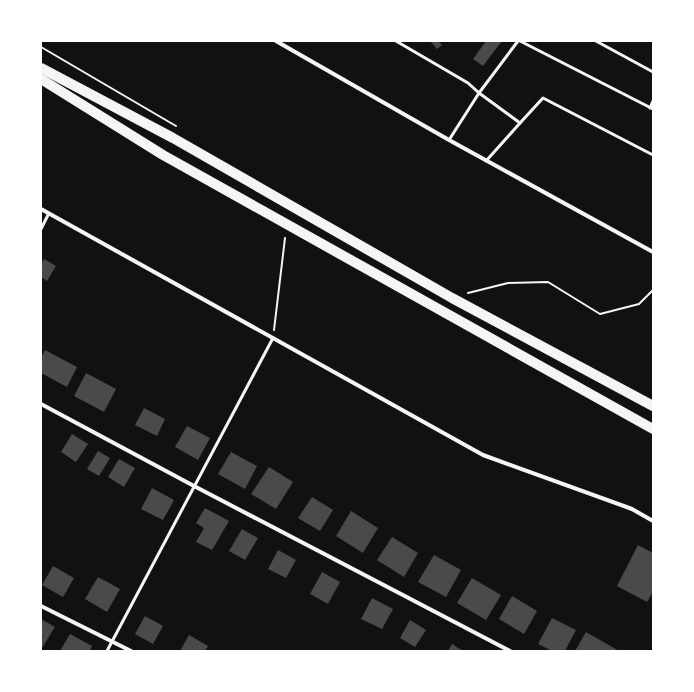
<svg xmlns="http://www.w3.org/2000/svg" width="694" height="692" font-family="'Roboto Condensed',sans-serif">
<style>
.building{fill:#4a4a4a}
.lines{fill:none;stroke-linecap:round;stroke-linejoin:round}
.path{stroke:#f5f5f5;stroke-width:2}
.service{stroke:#f5f5f5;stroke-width:3}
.minor{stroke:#f5f5f5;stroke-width:4}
.primary{stroke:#f5f5f5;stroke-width:10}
</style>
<rect width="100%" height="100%" fill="#111"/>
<g class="building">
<path d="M430,41h8l4,4 -5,4z"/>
<path d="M486,41h16l-19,25 -10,-7z"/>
<path d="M44,259l12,7 -9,15 -6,-4v-13z"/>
<path d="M45,350l32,17 -10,20 -26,-14v-15z"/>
<path d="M86,373l30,16 -12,23 -30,-16z"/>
<path d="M144,408l21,11 -8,17 -22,-11z"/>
<path d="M187,426l23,12 -12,22 -23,-13z"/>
<path d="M72,434l16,10 -12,18 -15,-10z"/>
<path d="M98,451l12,7 -11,18 -12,-7z"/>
<path d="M231,452l26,14 -12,23 -27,-15z"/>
<path d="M119,459l16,9 -11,19 -16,-10z"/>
<path d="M269,467l24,15 -17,27 -25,-15z"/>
<path d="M152,488l22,12 -11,20 -22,-11z"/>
<path d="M312,497l21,13 -13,21 -22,-13z"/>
<path d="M205,508l24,13 -17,29 -16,-8 8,-14 -8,-5z"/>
<path d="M351,511l27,17 -15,25 -27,-17z"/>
<path d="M242,529l16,9 -13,22 -16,-9z"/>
<path d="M392,537l26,16 -14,24 -27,-17z"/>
<path d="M638,545l15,8v39l-6,10 -30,-16z"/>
<path d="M278,550l18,10 -10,18 -18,-9z"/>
<path d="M434,555l27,15 -15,27 -28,-15z"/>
<path d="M53,566l21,12 -11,19 -21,-12z"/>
<path d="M322,572l18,10 -12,22 -18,-10z"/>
<path d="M98,577l22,12 -13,23 -22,-13z"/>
<path d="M472,578l29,17 -15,25 -29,-17z"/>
<path d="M512,596l25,15 -13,23 -25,-15z"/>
<path d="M372,598l21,11 -11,20 -21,-10z"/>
<path d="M145,616l18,10 -10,18 -18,-10z"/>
<path d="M552,618l24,12 -11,21h-13l-14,-7z"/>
<path d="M41,619l14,8 -13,21 -1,-1z"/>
<path d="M410,620l16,10 -11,17 -15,-9z"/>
<path d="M586,632l33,19h-44z"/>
<path d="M70,634l22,12 -2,5h-30z"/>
<path d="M189,635l19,11 -3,5h-25z"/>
<path d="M452,644l11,7h-15z"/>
</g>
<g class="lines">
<g class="path">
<path d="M41,47l135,79"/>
<path d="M468,293l40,-10 40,-1 52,32 39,-10 14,-14"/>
<path d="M274,330l11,-92"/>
</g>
<g class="service">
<path d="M396,41l72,42 11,10 39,-52"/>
<path d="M520,41l133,68"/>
<path d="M596,41l57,31"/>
<path d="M650,108l3,-7"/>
<path d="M520,123l23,-25 110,57"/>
<path d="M449,140l30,-47 41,30 -34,38"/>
<path d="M41,229l8,-16"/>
<path d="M107,651l166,-313"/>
</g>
<g class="minor">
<path d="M276,41l173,99 204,112"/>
<path d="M41,209l442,246 149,54 21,12"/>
<path d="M41,404l153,82 316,165"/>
<path d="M41,606l90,45"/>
</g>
<g class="primary">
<path d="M41,68l132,70 279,160 201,108"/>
<path d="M41,79l122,76 490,274"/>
</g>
</g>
<rect width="694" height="692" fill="none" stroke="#ffffff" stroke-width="84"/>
</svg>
